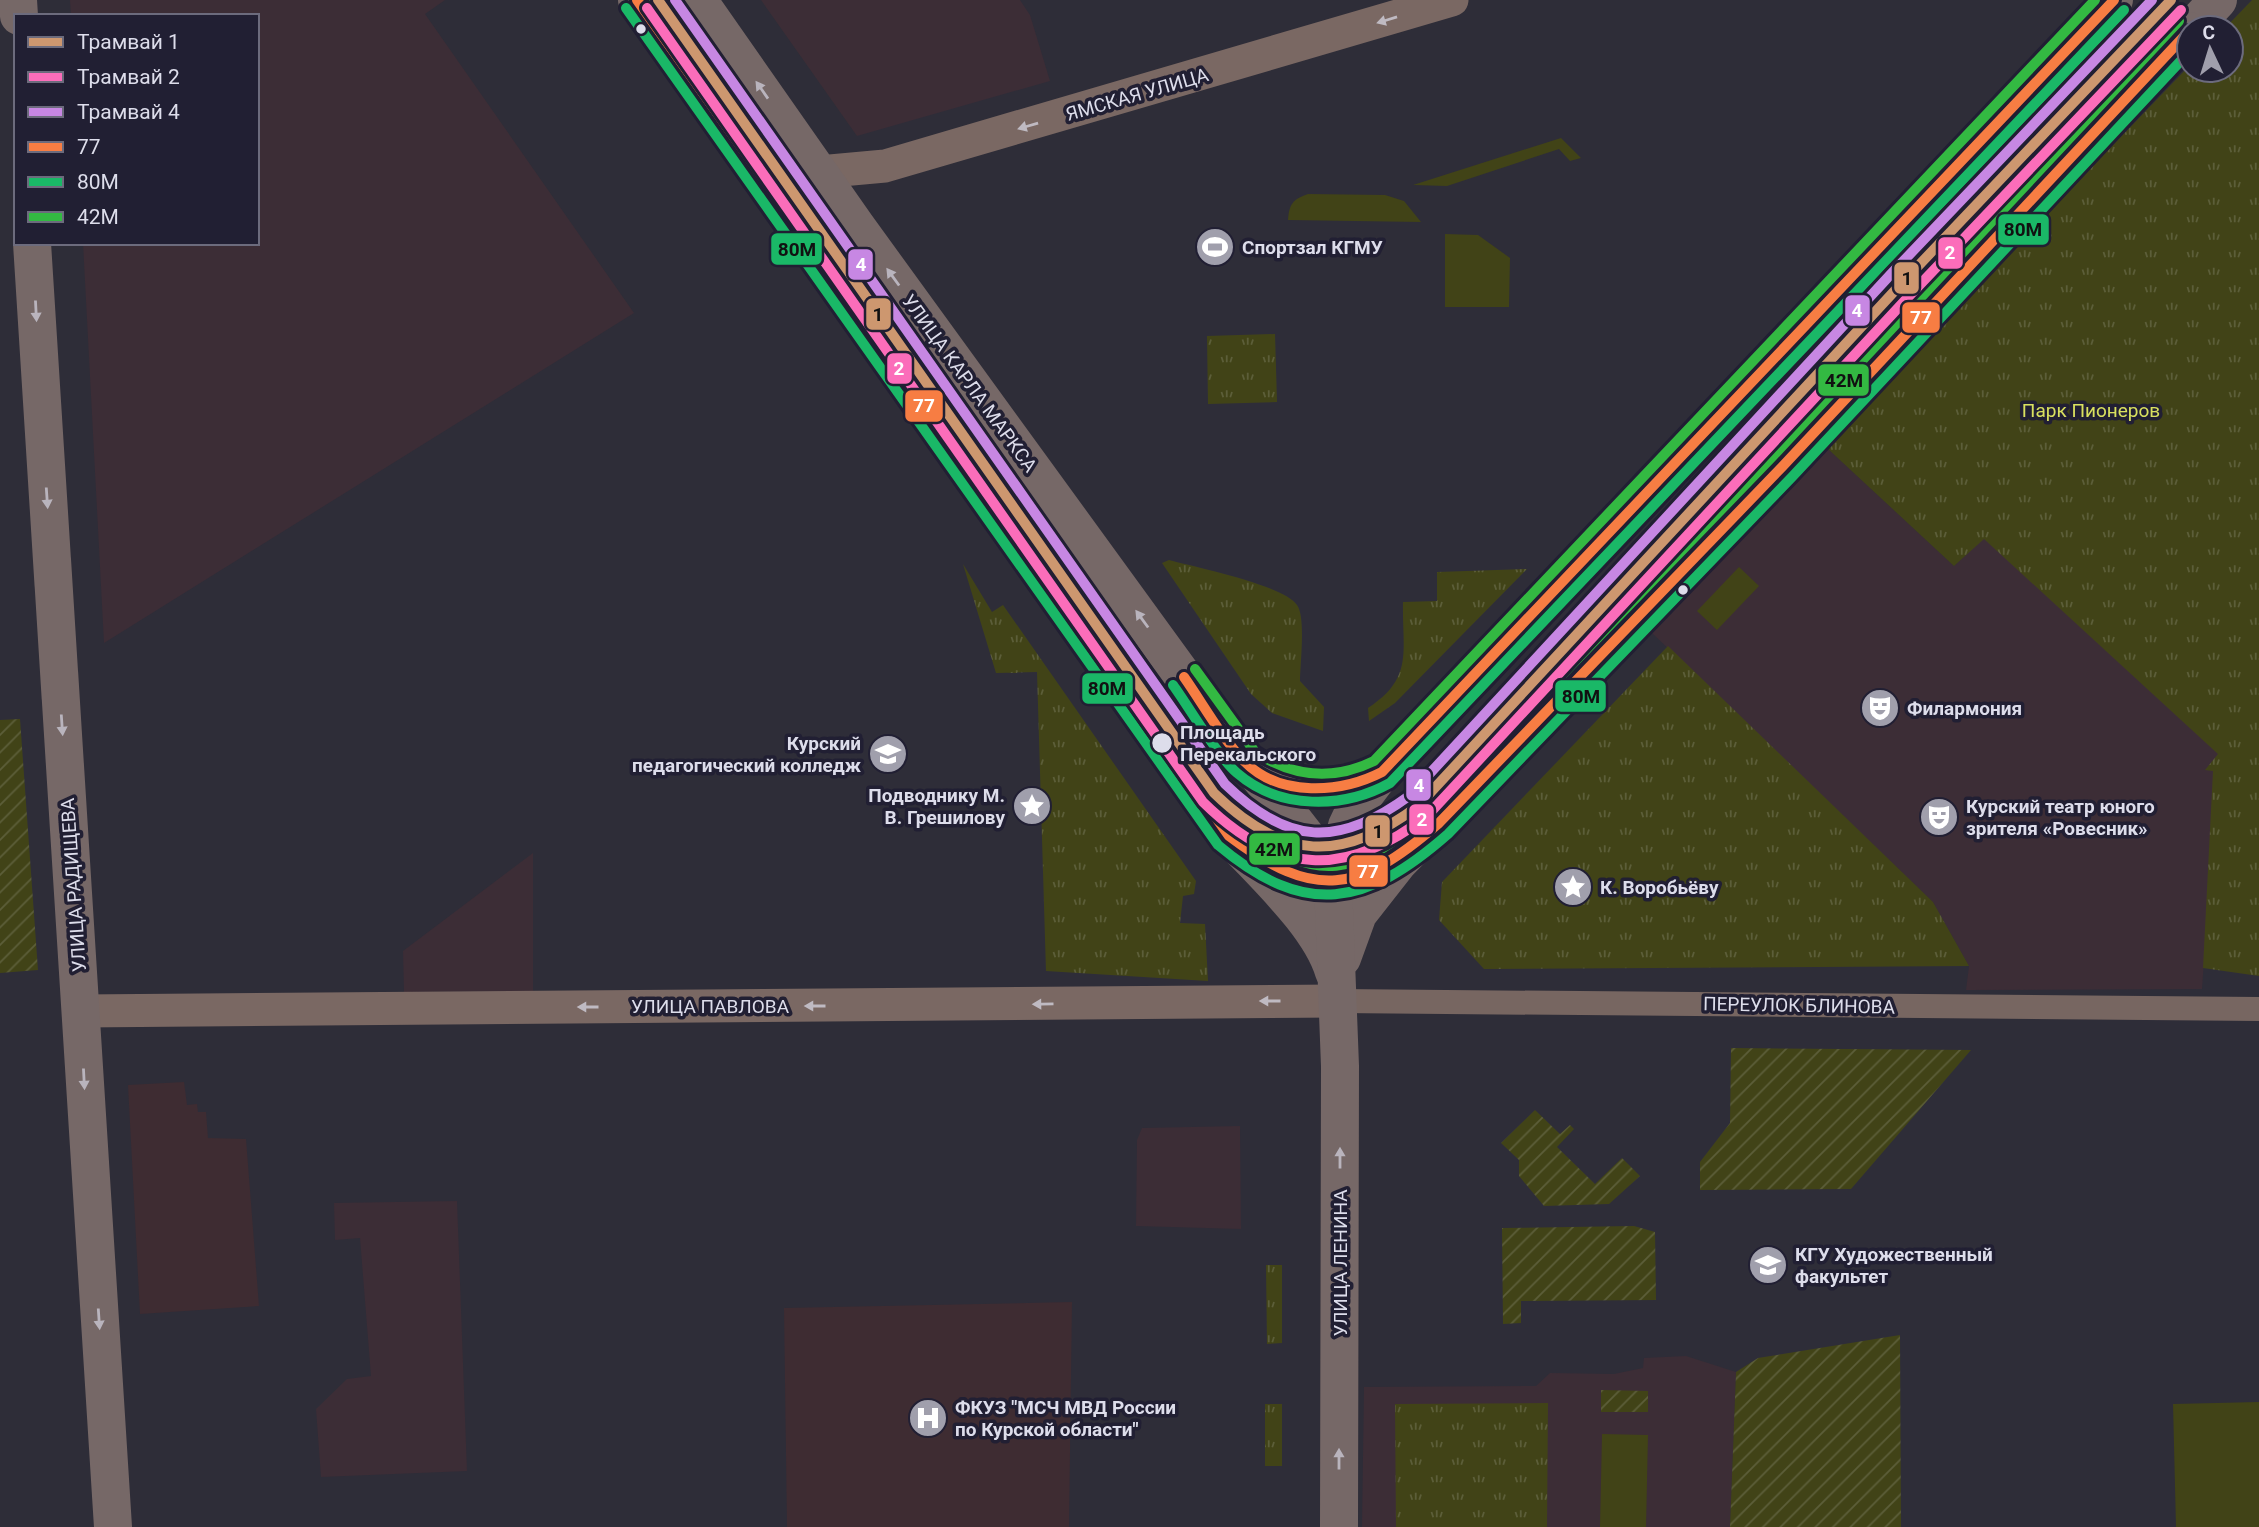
<svg xmlns="http://www.w3.org/2000/svg" width="2259" height="1527" font-family="Roboto,sans-serif">
<style>
.commercial{fill:#3c2d36}
.medical{fill:#3e2c32}
.grass{fill:#414317}
.park{fill:url(#park-tufts)}
.garden{fill:url(#garden-furrows)}
.lines{fill:none;stroke-linecap:round;stroke-linejoin:round}
.minor{stroke:#776661;stroke-width:24}
.secondary{stroke:#7a6863;stroke-width:33}
.primary{stroke:#766867;stroke-width:38}
.bus-1-casing{stroke:#211f33;stroke-width:16}
.bus-2-casing{stroke:#211f33;stroke-width:16}
.bus-3-casing{stroke:#211f33;stroke-width:16}
.bus-1{stroke:#f77d43;stroke-width:10}
.bus-2{stroke:#1ab867;stroke-width:10}
.bus-3{stroke:#33b942;stroke-width:10}
.tram-1-casing{stroke:#211f33;stroke-width:16}
.tram-2-casing{stroke:#211f33;stroke-width:16}
.tram-3-casing{stroke:#211f33;stroke-width:16}
.tram-1{stroke:#cd976f;stroke-width:10}
.tram-2{stroke:#fb6dba;stroke-width:10}
.tram-3{stroke:#c787e3;stroke-width:10}
.oneway{fill:#bfbac2}
.oneway2{fill:#b9b4bd}
.bus-dot{fill:#ddddeb;stroke:#211f33;stroke-width:2.5}
.labels{text-anchor:middle;stroke-width:7;stroke-linejoin:round;paint-order:stroke}
.street-label{font-size:19px;fill:#ddddeb;stroke:#211f33}
.poi-label{font-size:19px;font-weight:bold;fill:#ddddeb;stroke:#211f33;text-anchor:start}
.park-label{font-size:19px;fill:#d9e05f;stroke:#211f33}
.stop-label{font-size:19px;font-weight:bold;fill:#ddddeb;stroke:#211f33;text-anchor:start}
.line-badge{stroke:#211f33;stroke-width:2.5}
.badge-label{font-size:19px;text-anchor:middle;font-weight:bold;fill:#fff}
.pale-badge-label{font-size:19px;text-anchor:middle;font-weight:bold;fill:#111}
</style>
<defs>
<pattern id="park-tufts" width="24" height="20" patternUnits="userSpaceOnUse" patternTransform="scale(1.75)"><rect width="24" height="20" fill="#414317"/><path d="M3 7l-1-3M5 7V3M7 7l1-3M15 17l-1-3M17 17v-4M19 17l1-3" fill="none" stroke="#5c5e39"/></pattern>
<pattern id="garden-furrows" width="10" height="10" patternUnits="userSpaceOnUse" patternTransform="scale(1.75)"><rect width="10" height="10" fill="#414317"/><path d="M-1 1l2-2M0 10L10 0M9 11l2-2" fill="none" stroke="#5c5e39"/></pattern>
</defs>
<rect width="100%" height="100%" fill="#2e2d38"/>
<g class="commercial">
<path d="M70,0h375l-20,14 209,299 -530,330 -21,-400h174v-227h-186z"/>
<path d="M761,0h259l10,15 20,66 -193,55z"/>
<path d="M1828,449l126,117 30,-28 235,216 -17,235 -236,1 3,-24 -36,-64 -281,-269z"/>
<path d="M533,853v138l-129,1 -1,-41z"/>
<path d="M1240,1126l1,103 -105,-3 1,-86 5,-12z"/>
<path d="M457,1201l10,270 -146,6 -5,-68 31,-30 24,-3 -11,-138 -25,2 -1,-37z"/>
<path d="M1686,1356l50,16 -6,155h-368l2,-140 172,-1 14,-13 64,1 29,-6 1,-10z"/>
</g>
<g class="medical">
<path d="M184,1082l3,23 10,-1 1,8h8l2,26 38,1 13,167 -119,8 -12,-229z"/>
<path d="M1072,1302l-3,225h-282l-3,-219z"/>
</g>
<g class="grass">
<path d="M1561,138l20,20 -11,3 -11,-12 -112,37 -34,-1z"/>
<path d="M1308,194l77,1 19,6 17,21 -133,-2c1,-16 5,-21 20,-26z"/>
<path d="M1445,234l33,1 32,23 -1,49h-64z"/>
<path d="M1739,567l20,19 -42,44 -20,-19z"/>
<path d="M2259,1402v125h-83l-3,-123z"/>
<path d="M1602,1434l46,1 -2,92h-46z"/>
</g>
<g class="park">
<path d="M2252,0h7v976l-56,-8 10,-197 -8,-1 13,-16 -234,-215 -30,27 -126,-117 3,-11 358,-372v4h42v-42h-6z"/>
<path d="M1275,334l2,68 -69,2 -1,-68z"/>
<path d="M1169,560c25,7 115,25 128,45 9,12 3,60 3,76l24,26 -1,24 -51,-18 -21,-19 -89,-131z"/>
<path d="M963,564l29,48 11,-7 193,276 -2,13 -11,2 -3,27 25,1 3,57 -162,-10 -9,-299 -41,1z"/>
<path d="M1527,569l-132,134 -26,18 -1,-13c46,-30 34,-56 35,-106l34,-1v-29z"/>
<path d="M1668,646l265,256 36,64 -485,3 -45,-49 3,-38z"/>
<path d="M1266,1265h16v78l-15,1z"/>
<path d="M1548,1403l-1,124h-151l-1,-123z"/>
<rect x="1265" y="1404" width="17" height="62"/>
</g>
<g class="garden">
<path d="M20,719l18,251 -38,3v-253z"/>
<path d="M1731,1048l240,2 -120,139 -151,1v-28l30,-39z"/>
<path d="M1535,1110l25,24 10,-9 4,4 -17,18 38,37 27,-26 18,18 -31,28 -65,2 -25,-30v-16l-18,-17z"/>
<path d="M1634,1226l21,6 1,68 -135,1v22l-18,1 -1,-96z"/>
<path d="M1900,1335l1,192h-171l6,-155 22,-14z"/>
<path d="M1601,1390l47,1v21h-47z"/>
</g>
<g class="lines">
<path class="minor" d="M1338,1001l921,8"/>
<g class="secondary">
<path d="M819,172l66,-6 567,-166"/>
<path d="M81,1011l1257,-10"/>
</g>
<g class="primary">
<path d="M18,0l1,16"/>
<path d="M637,0l592,836c33,37 91,88 105,136"/>
<path d="M698,0l158,226 356,490 103,132 18,35"/>
<path d="M2192,28l26,-28"/>
<path d="M32,243l81,1284"/>
<path d="M1252,767c37,29 92,28 130,5"/>
<path d="M1342,958l16,-44 40,-51 251,-256 540,-576"/>
<path d="M1339,1527l1,-461 -7,-183 14,-57 10,-21 25,-33 732,-772"/>
</g>
<defs>
<g id="bus-1">
<path d="M637,0l592,836c86,65 129,57 209,-12l344,-357 407,-436"/>
<path d="M1184,677c19,27 37,60 60,84 36,37 97,32 138,11l732,-772"/>
</g>
<g id="bus-2">
<path d="M626,8l592,837c88,74 148,61 230,-11l344,-357 397,-425"/>
<path d="M1173,685c16,22 45,72 64,88 43,37 106,36 153,10l734,-773"/>
</g>
<g id="bus-3">
<path d="M654,0l585,826c80,60 116,50 189,-12l344,-357 407,-436"/>
<path d="M1195,669l60,83c38,25 78,29 119,9l721,-761"/>
</g>
</defs>
<use href="#bus-1" class="bus-1-casing"/>
<use href="#bus-2" class="bus-2-casing"/>
<use href="#bus-3" class="bus-3-casing"/>
<use href="#bus-1" class="bus-1"/>
<use href="#bus-2" class="bus-2"/>
<use href="#bus-3" class="bus-3"/>
<defs>
<path id="tram-1" d="M658,0l556,793c69,67 127,71 204,13l483,-522 270,-284"/>
<path id="tram-2" d="M647,8l556,794c74,73 142,77 224,14l484,-522 270,-284"/>
<path id="tram-3" d="M675,0l550,784c63,61 113,64 184,12l482,-522 261,-274"/>
</defs>
<use href="#tram-1" class="tram-1-casing"/>
<use href="#tram-2" class="tram-2-casing"/>
<use href="#tram-3" class="tram-3-casing"/>
<use href="#tram-1" class="tram-1"/>
<use href="#tram-2" class="tram-2"/>
<use href="#tram-3" class="tram-3"/>
</g>
<defs><path id="oneway-solid" d="M-6-.8H1V-3.2L6.5 0L1 3.2V.8H-6Z" transform="scale(1.75)"/></defs>
<g class="oneway">
<use href="#oneway-solid" transform="translate(1387 20) rotate(163)"/>
<use href="#oneway-solid" transform="translate(1028 126) rotate(164)"/>
<use href="#oneway-solid" transform="translate(1270 1001) rotate(180)"/>
<use href="#oneway-solid" transform="translate(1043 1004) rotate(179)"/>
<use href="#oneway-solid" transform="translate(815 1006) rotate(180)"/>
<use href="#oneway-solid" transform="translate(588 1007) rotate(180)"/>
</g>
<g class="oneway2">
<use href="#oneway-solid" transform="translate(762 90) rotate(-125)"/>
<use href="#oneway-solid" transform="translate(893 277) rotate(-126)"/>
<use href="#oneway-solid" transform="translate(36 311) rotate(87)"/>
<use href="#oneway-solid" transform="translate(47 498) rotate(86)"/>
<use href="#oneway-solid" transform="translate(1142 619) rotate(-126)"/>
<use href="#oneway-solid" transform="translate(62 725) rotate(86)"/>
<use href="#oneway-solid" transform="translate(84 1079) rotate(87)"/>
<use href="#oneway-solid" transform="translate(1340 1158) rotate(-90)"/>
<use href="#oneway-solid" transform="translate(99 1319) rotate(86)"/>
<use href="#oneway-solid" transform="translate(1339 1459) rotate(-90)"/>
</g>
<defs>
<symbol id="stadium-disc" viewBox="-11 -11 22 22"><circle r="9.5" fill="#a09fac" stroke="#211f33"/><path d="M0-5a6.5 5 0 1 0 0 10a6.5 5 0 1 0 0-10ZM-3.5-1.8h7v3.6h-7Z" fill="#fff"/></symbol>
<symbol id="theatre-disc" viewBox="-11 -11 22 22"><circle r="9.5" fill="#a09fac" stroke="#211f33"/><path d="M-5-5.5Q0-4 5-5.5V0Q5 5 0 6Q-5 5-5 0ZM-3.3-2.5H-1v1.5H-3.3ZM1-2.5H3.3v1.5H1ZM-2.8 1Q0 5.5 2.8 1Z" fill="#fff"/></symbol>
<symbol id="university-disc" viewBox="-11 -11 22 22"><circle r="9.5" fill="#a09fac" stroke="#211f33"/><path d="M0-5L7-2L0 1L-7-2ZM-4 1L0 2.5L4 1V4Q0 6-4 4Z" fill="#fff"/></symbol>
<symbol id="sight-disc" viewBox="-11 -11 22 22"><circle r="9.5" fill="#a09fac" stroke="#211f33"/><path d="M0-6L1.8-2.2L6-1.7L2.9 1.2L3.7 5.4L0 3.3L-3.7 5.4L-2.9 1.2L-6-1.7L-1.8-2.2Z" fill="#fff"/></symbol>
<symbol id="hospital-disc" viewBox="-11 -11 22 22"><circle r="9.5" fill="#a09fac" stroke="#211f33"/><path d="M-5-5h3v3.5h4V-5h3V5h-3V1.5h-4V5h-3Z" fill="#fff"/></symbol>
</defs>
<g fill-rule="evenodd">
<use href="#stadium-disc" x="1193" y="225" width="44" height="44"/>
<use href="#theatre-disc" x="1858" y="686" width="44" height="44"/>
<use href="#university-disc" x="866" y="732" width="44" height="44"/>
<use href="#sight-disc" x="1010" y="784" width="44" height="44"/>
<use href="#theatre-disc" x="1917" y="795" width="44" height="44"/>
<use href="#sight-disc" x="1551" y="865" width="44" height="44"/>
<use href="#university-disc" x="1746" y="1243" width="44" height="44"/>
<use href="#hospital-disc" x="906" y="1396" width="44" height="44"/>
</g>
<g class="bus-dot">
<circle cx="641" cy="29" r="6"/>
<circle cx="1683" cy="590" r="6"/>
<circle cx="1162" cy="743" r="11"/>
</g>
<g class="labels">
<g class="street-label">
<text transform="translate(1137 94) rotate(-16)" y="7">ЯМСКАЯ УЛИЦА</text>
<text transform="translate(970 383) rotate(54)" y="7">УЛИЦА КАРЛА МАРКСА</text>
<text transform="translate(73 885) rotate(-94)" y="7">УЛИЦА РАДИЩЕВА</text>
<text transform="translate(1799 1005) rotate(1)" y="7">ПЕРЕУЛОК БЛИНОВА</text>
<text x="710" y="1013">УЛИЦА ПАВЛОВА</text>
<text transform="translate(1340 1263) rotate(-90)" y="7">УЛИЦА ЛЕНИНА</text>
</g>
<g class="poi-label">
<text x="1242" y="254">Спортзал КГМУ</text>
<text x="1907" y="715">Филармония</text>
<text x="861" y="750" text-anchor="end">Курский<tspan x="861" dy="22">педагогический колледж</tspan></text>
<text x="1005" y="802" text-anchor="end">Подводнику М.<tspan x="1005" dy="22">В. Грешилову</tspan></text>
<text x="1966" y="813">Курский театр юного<tspan x="1966" dy="22">зрителя «Ровесник»</tspan></text>
<text x="1600" y="894">К. Воробьёву</text>
<text x="1795" y="1261">КГУ Художественный<tspan x="1795" dy="22">факультет</tspan></text>
<text x="955" y="1414">ФКУЗ "МСЧ МВД России<tspan x="955" dy="22">по Курской области"</tspan></text>
</g>
<g class="park-label">
<text x="2091" y="417">Парк Пионеров</text>
</g>
<g class="stop-label">
<text x="1180" y="739">Площадь<tspan x="1180" dy="22">Перекальского</tspan></text>
</g>
</g>
<g class="line-badge">
<rect x="1997" y="213" width="53" height="33" rx="7" fill="#1ab867"/>
<rect x="770" y="232" width="53" height="34" rx="7" fill="#1ab867"/>
<rect x="1937" y="236" width="27" height="34" rx="7" fill="#fb6dba"/>
<rect x="847" y="248" width="27" height="33" rx="7" fill="#c787e3"/>
<rect x="1893" y="261" width="27" height="34" rx="7" fill="#cd976f"/>
<rect x="1844" y="294" width="27" height="33" rx="7" fill="#c787e3"/>
<rect x="865" y="297" width="27" height="34" rx="7" fill="#cd976f"/>
<rect x="1901" y="301" width="40" height="33" rx="7" fill="#f77d43"/>
<rect x="886" y="352" width="27" height="33" rx="7" fill="#fb6dba"/>
<rect x="1817" y="363" width="53" height="34" rx="7" fill="#33b942"/>
<rect x="904" y="389" width="40" height="34" rx="7" fill="#f77d43"/>
<rect x="1081" y="672" width="53" height="33" rx="7" fill="#1ab867"/>
<rect x="1554" y="679" width="53" height="34" rx="7" fill="#1ab867"/>
<rect x="1405" y="768" width="27" height="34" rx="7" fill="#c787e3"/>
<rect x="1408" y="803" width="27" height="33" rx="7" fill="#fb6dba"/>
<rect x="1364" y="814" width="27" height="34" rx="7" fill="#cd976f"/>
<rect x="1248" y="832" width="53" height="34" rx="7" fill="#33b942"/>
<rect x="1348" y="854" width="41" height="34" rx="7" fill="#f77d43"/>
</g>
<g class="badge-label">
<text x="1950" y="259">2</text>
<text x="861" y="271">4</text>
<text x="1857" y="317">4</text>
<text x="1921" y="324">77</text>
<text x="899" y="375">2</text>
<text x="924" y="412">77</text>
<text x="1419" y="792">4</text>
<text x="1422" y="826">2</text>
<text x="1368" y="878">77</text>
</g>
<g class="pale-badge-label">
<text x="2023" y="236">80М</text>
<text x="797" y="256">80М</text>
<text x="1907" y="285">1</text>
<text x="878" y="321">1</text>
<text x="1844" y="387">42M</text>
<text x="1107" y="695">80М</text>
<text x="1581" y="703">80М</text>
<text x="1378" y="838">1</text>
<text x="1274" y="856">42M</text>
</g>
<rect x="14" y="14" width="245" height="231" fill="#211f33" stroke="#6c6b7d" stroke-width="2"/>
<rect x="28" y="37" width="35" height="10" fill="#cd976f" stroke="#6c6b7d" stroke-width="2"/>
<text x="77" y="49" font-size="21" fill="#ddddeb">Трамвай 1</text>
<rect x="28" y="72" width="35" height="10" fill="#fb6dba" stroke="#6c6b7d" stroke-width="2"/>
<text x="77" y="84" font-size="21" fill="#ddddeb">Трамвай 2</text>
<rect x="28" y="107" width="35" height="10" fill="#c787e3" stroke="#6c6b7d" stroke-width="2"/>
<text x="77" y="119" font-size="21" fill="#ddddeb">Трамвай 4</text>
<rect x="28" y="142" width="35" height="10" fill="#f77d43" stroke="#6c6b7d" stroke-width="2"/>
<text x="77" y="154" font-size="21" fill="#ddddeb">77</text>
<rect x="28" y="177" width="35" height="10" fill="#1ab867" stroke="#6c6b7d" stroke-width="2"/>
<text x="77" y="189" font-size="21" fill="#ddddeb">80М</text>
<rect x="28" y="212" width="35" height="10" fill="#33b942" stroke="#6c6b7d" stroke-width="2"/>
<text x="77" y="224" font-size="21" fill="#ddddeb">42M</text>
<g transform="translate(2210 49) rotate(356)"><circle r="33" fill="#211f33" stroke="#6c6b7d" stroke-width="2"/>
<path d="M0-5L12 26L0 18L-12 26Z" fill="#a09fac"/>
<text y="-10" font-size="19" font-weight="bold" text-anchor="middle" fill="#ddddeb">С</text>
</g>
</svg>
